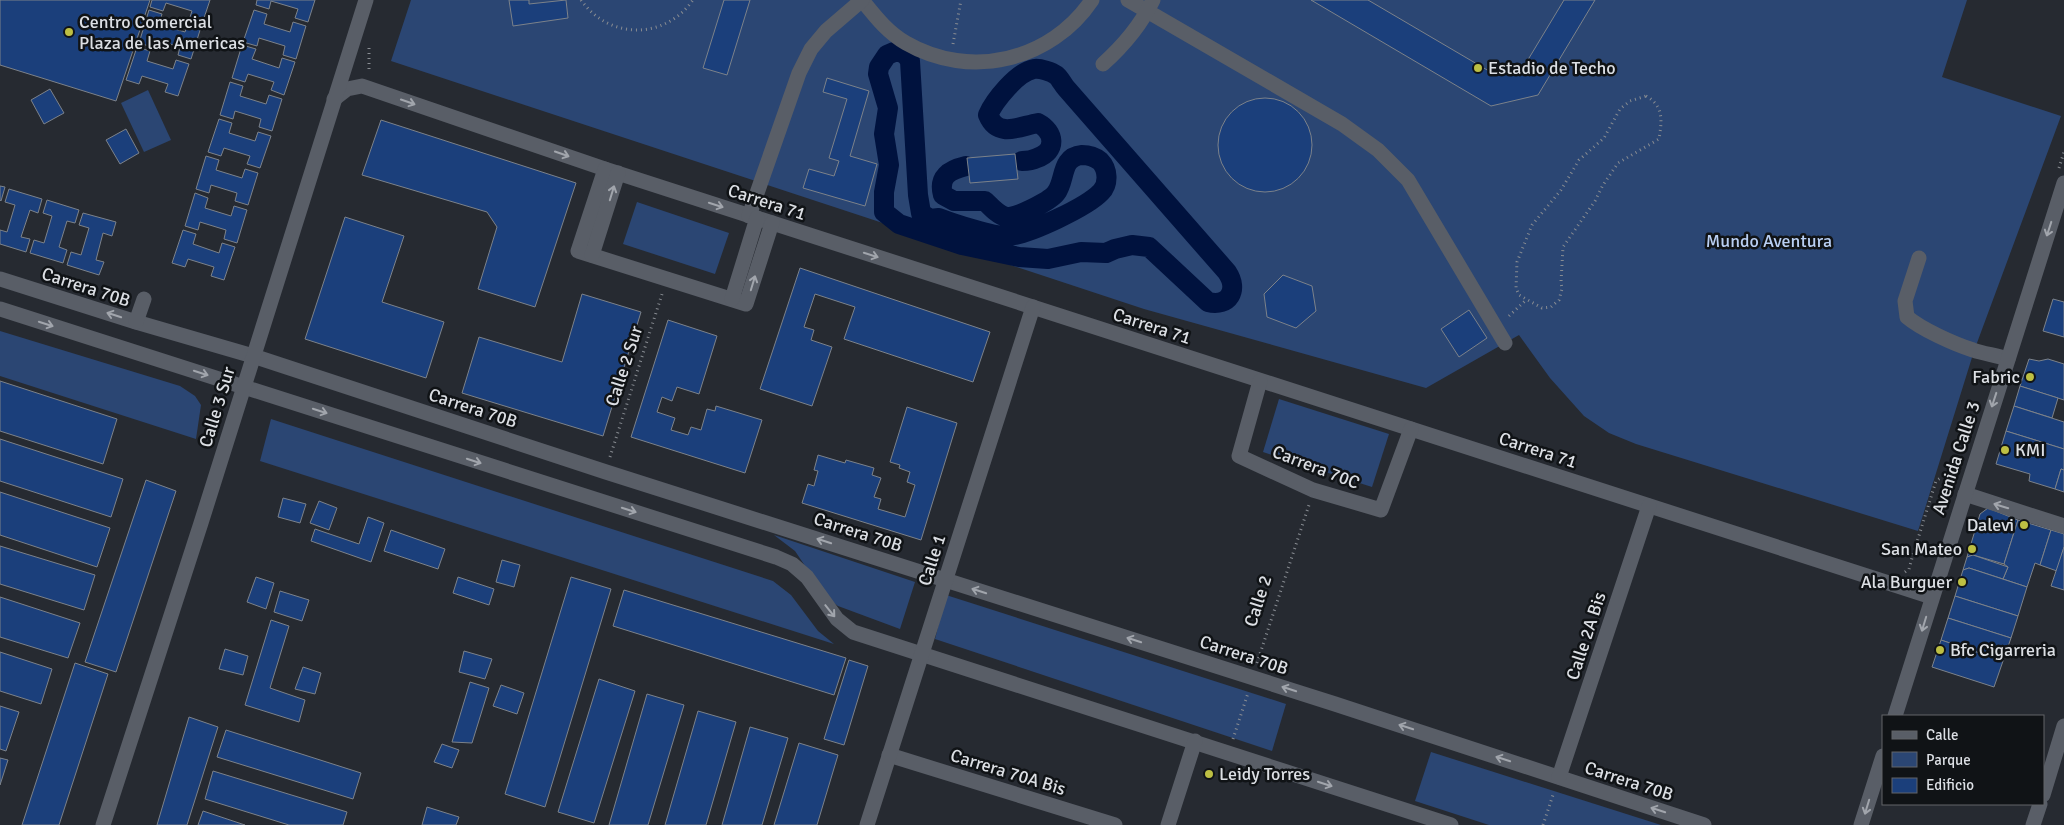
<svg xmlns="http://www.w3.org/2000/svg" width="2064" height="825" font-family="Signika,sans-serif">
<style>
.green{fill:#2b4673}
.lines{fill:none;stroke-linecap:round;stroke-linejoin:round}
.canal{stroke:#00123e;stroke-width:20}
.building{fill:#1b3f7b;stroke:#7c828a}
.path{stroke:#888c92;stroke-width:3;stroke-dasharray:1 4;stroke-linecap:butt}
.minor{stroke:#595e67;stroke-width:15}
.oneway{stroke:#a1a5ac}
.poi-dot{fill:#bdbf43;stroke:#101316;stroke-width:2}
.labels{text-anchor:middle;stroke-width:5;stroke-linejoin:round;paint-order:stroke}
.poi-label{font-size:18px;fill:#dcdfe4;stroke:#101316;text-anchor:start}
.street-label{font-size:18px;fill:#dcdfe4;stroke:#101316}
.park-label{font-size:18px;fill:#b9cff3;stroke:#101316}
</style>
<rect width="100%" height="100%" fill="#262a31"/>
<g class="green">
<path d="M411,0h1556l-25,77 119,39 -87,235 -56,180 -282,-87 -27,-11 -25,-17 -34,-38 -31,-43 -93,53 -282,-79 -753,-248z"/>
<path d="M148,90l23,50 -27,12 -23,-49z"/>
<path d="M637,202l92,31 -14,41 -92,-30z"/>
<path d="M0,331l180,55 15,10 6,9 -5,34 -196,-63z"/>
<path d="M1279,399l110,35 -17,53 -109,-35z"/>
<path d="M271,419l502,162 18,14 27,36 16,13 -574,-183z"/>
<path d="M774,535l141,47 -15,47 -62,-23 -12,-9 -31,-46z"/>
<path d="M946,595l340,109 -14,47 -337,-112z"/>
<path d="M1431,752l230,73h-172l-74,-24z"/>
</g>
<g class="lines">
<path class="canal" d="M966,166c-17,4 -28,11 -23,29l11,6h31c6,6 13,14 21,16 9,2 44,-16 50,-24 10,-13 4,-36 26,-38 7,0 13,2 18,6 8,8 9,23 1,31 -14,15 -72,42 -92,44 -12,2 -57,-13 -70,-18l-9,1 -9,-6 -3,-18 -8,-134 -3,-5 -6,-4h-7l-7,3 -8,12 -1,7 10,34 -4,26 5,31 -5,27v20l15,12 63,21 57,12 29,2 33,-7 25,1 9,-4 17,-4 17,2 59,55c21,5 31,-12 19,-30l-161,-184c-3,-3 -6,-10 -10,-13 -4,-3 -16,-7 -22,-6 -17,3 -40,32 -46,46 10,24 32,11 50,8 17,9 19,28 -1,35 -4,2 -10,3 -15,3"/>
</g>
<g class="building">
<path d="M0,0h150l-34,101 -116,-36z"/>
<path d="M152,0h58l-8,24 -13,-4 3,-9 -26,-8 -3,8 -13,-4z"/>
<path d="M257,0h58l-7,22 -13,-4 3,-9 -27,-8 -2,8 -13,-4z"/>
<path d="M509,0h20v4l37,-4 2,18 -55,8z"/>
<path d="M724,0h26l-23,75 -24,-7z"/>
<path d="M1311,0h57l126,74 29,-6 41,-68h31l-57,95 -47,11z"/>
<path d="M149,10l13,4 -3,10 26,8 3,-9 13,4 -10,32 -13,-4 2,-8 -26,-8 -2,8 -13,-4z"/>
<path d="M254,10l13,4 -3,10 26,8 3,-10 13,4 -10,33 -13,-4 2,-9 -26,-8 -2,8 -14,-4z"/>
<path d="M242,45l14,4 -4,10 27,9 3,-10 13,4 -11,33 -13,-5 3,-8 -26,-8 -3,8 -13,-4z"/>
<path d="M137,47l13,4 -3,10 26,8 3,-9 13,4 -11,32 -13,-4 3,-8 -26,-8 -3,8 -13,-4z"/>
<path d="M827,78l42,13 -19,65 27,8 -12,42 -62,-18 6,-19 25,7 5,-15 -10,-3 18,-59 -24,-7z"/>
<path d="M230,82l13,4 -3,10 26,8 3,-9 13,4 -10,32 -13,-4 2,-8 -26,-8 -2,8 -13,-4z"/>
<path d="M50,89l14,24 -20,11 -13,-24z"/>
<circle cx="1265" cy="145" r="47"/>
<path d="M219,119l13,4 -3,10 26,8 3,-9 13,4 -11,32 -13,-4 3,-8 -26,-8 -3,8 -13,-4z"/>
<path d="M381,120l195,63 -41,124 -57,-18 19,-62 -10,-15 -125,-37z"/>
<path d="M126,129l13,24 -19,11 -14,-24z"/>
<path d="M1015,154l3,25 -48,4 -3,-25z"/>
<path d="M206,156l13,4 -3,10 26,8 3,-9 13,4 -10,32 -13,-4 2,-8 -26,-8 -2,8 -13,-4z"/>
<path d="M0,186l5,1 -4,14 -1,-1z"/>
<path d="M9,189l33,10 -4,14 -8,-3 -9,27 9,2 -4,13 -26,-8v-14l7,2 8,-27 -10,-3z"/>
<path d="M195,193l13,5 -3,10 26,8 3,-10 13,4 -10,33 -13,-4 2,-9 -26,-8 -2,8 -13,-4z"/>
<path d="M47,200l32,10 -4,13 -8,-2 -8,26 8,3 -4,13 -33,-10 4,-13 10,3 8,-27 -9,-3z"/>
<path d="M83,213l33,9 -4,14 -9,-3 -7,27 8,2 -5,13 -32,-10 4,-13 10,3 8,-27 -10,-3z"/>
<path d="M345,217l59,19 -22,66 62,20 -18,56 -121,-39z"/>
<path d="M183,230l13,4 -3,10 26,9 3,-10 13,4 -11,33 -13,-4 3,-9 -26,-8 -3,8 -13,-4z"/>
<path d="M800,268l190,64 -17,50 -129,-43 11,-32 -40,-13 -11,33 10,3 -3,10 21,7 -20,59 -52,-17z"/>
<path d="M1283,275l29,11 4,25 -20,17 -29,-11 -3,-23z"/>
<path d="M582,294l59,18 -38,124 -141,-43 17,-56 83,25z"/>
<path d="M2053,299l11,3v35l-21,-6z"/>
<path d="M1469,310l18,28 -28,19 -18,-28z"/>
<path d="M668,320l49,16 -18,58 -22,-7 -5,14 -10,-4 -5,15 18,6 -4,12 17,5 3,-8 10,3 6,-21 8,2 1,-5 46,14 -17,53 -114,-36z"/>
<path d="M2029,359l10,2 9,-2 16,5v36l-44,-14z"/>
<path d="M0,381l117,38 -14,45 -103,-33z"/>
<path d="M2020,386l38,12 -6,20 -38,-12z"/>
<path d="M2014,406l50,16v27l-58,-18z"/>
<path d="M907,407l50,16 -36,117 -119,-37 6,-19 6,2 4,-15 -4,-1 4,-15 27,8 1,-3 28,8 -2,7 9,3 -7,19 7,2 -3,10 27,8 10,-32 -8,-3 3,-10 -11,-4 1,-3 -10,-3z"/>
<path d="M2006,431l58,18v21l-3,-1 -6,20 -26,-8 1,-7 -34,-10z"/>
<path d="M0,439l123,40 -12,38 -111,-36z"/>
<path d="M2061,469l3,1v22l-9,-3z"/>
<path d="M146,480l30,11 -60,181 -31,-10z"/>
<path d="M0,492l110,36 -13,39 -97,-32z"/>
<path d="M283,498l23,6 -6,19 -22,-6z"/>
<path d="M319,501l18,7 -8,22 -19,-7z"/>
<path d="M1988,508l30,12 -14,44 -31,-9 -6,2 13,-43z"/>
<path d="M368,517l16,6 -13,39 -60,-21 4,-12 44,15z"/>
<path d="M2018,520l33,10 -11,35 -5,-2 -8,24 -24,-8 5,-12 -4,-3z"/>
<path d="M391,530l54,19 -7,20 -54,-18z"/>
<path d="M2051,530l13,4v13l-7,24 -17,-6z"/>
<path d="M0,546l95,29 -11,35 -84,-26z"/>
<path d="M2064,547v43l-13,-4z"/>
<path d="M1973,555l35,12 -5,12 -34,-11 -6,2 4,-13z"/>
<path d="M502,560l18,5 -6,22 -18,-5z"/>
<path d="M1969,568l58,19 -9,29 -63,-20 8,-26z"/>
<path d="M256,577l18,6 -8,26 -19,-7z"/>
<path d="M458,577l36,12 -5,16 -36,-12z"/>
<path d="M571,577l40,12 -66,218 -40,-13z"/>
<path d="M624,590l222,68 -12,37 -221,-69z"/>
<path d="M280,591l29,9 -7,21 -28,-9z"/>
<path d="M1955,596l63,20 -7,22 -63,-20z"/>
<path d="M0,597l80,26 -12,35 -68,-21z"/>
<path d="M1948,618l63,20 -8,23 -62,-21z"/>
<path d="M271,620l18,6 -19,62 35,12 -6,22 -54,-17z"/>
<path d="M1941,640l62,21 -9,26 -62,-20z"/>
<path d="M225,649l23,7 -5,19 -24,-6z"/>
<path d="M464,651l28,8 -7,20 -26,-7z"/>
<path d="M0,652l52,17 -11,35 -41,-13z"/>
<path d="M849,660l19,6 -24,79 -20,-6z"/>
<path d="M75,663l33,11 -49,151h-37z"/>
<path d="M303,667l18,6 -6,21 -20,-5z"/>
<path d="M599,679l36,12 -41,132 -36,-11z"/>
<path d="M470,682l19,6 -17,55 -20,-1z"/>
<path d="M501,685l23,8 -7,21 -24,-8z"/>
<path d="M647,694l37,11 -36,120h-39z"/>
<path d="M0,706l19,6 -13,39 -6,-2z"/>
<path d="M698,711l38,11 -30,103h-41z"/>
<path d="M189,717l29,10 -31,98h-30z"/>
<path d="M750,727l38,11 -26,87h-40z"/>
<path d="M226,730l135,43 -8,26 -136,-42z"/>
<path d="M799,743l39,12 -21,70h-43z"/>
<path d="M442,744l17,6 -7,18 -18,-6z"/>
<path d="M0,758l8,2 -8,25z"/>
<path d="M213,771l134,41 -4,13h-54l-84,-26z"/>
<path d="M427,807l32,10 -3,8h-34z"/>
<path d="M203,811l42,14h-47z"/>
</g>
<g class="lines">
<g class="path">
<path d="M581,0c28,40 84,40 112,0"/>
<path d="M953,44l8,-44"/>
<path d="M369,48v24"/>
<path d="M1646,96c18,10 16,25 13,43l-41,24 -15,22 -8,16 -32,46 -2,35 1,7 -3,11 -8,7 -9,1 -23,-13 -3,-7 1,-26 15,-37 29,-35 18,-30 25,-22 16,-29 10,-8z"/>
<path d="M2059,168l5,-16"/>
<path d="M1509,316l17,-16"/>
<path d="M610,457l52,-163"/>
<path d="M1905,572l4,-3 3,-11 24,-77 9,-6 8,3"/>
<path d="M1257,663l52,-158"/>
<path d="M1233,739l15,-46"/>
<path d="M1543,825l11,-33"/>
</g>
<g class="minor">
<path d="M862,0c13,16 25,32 44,43 64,37 145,18 186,-43"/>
<path d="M1128,0l214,124 36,26 30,30 97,163"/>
<path d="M1103,64c20,-18 38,-39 50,-64"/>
<path d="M334,99l13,-10 15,-3 243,83 1327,428"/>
<path d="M605,169l-27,82 168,53 26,-81"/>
<path d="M749,216l50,-143 12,-24 15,-18 36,-31"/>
<path d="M592,255l26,-82"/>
<path d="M1919,258l-14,43 2,16c14,12 47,27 66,33 11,4 23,5 35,9"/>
<path d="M0,279l136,43 117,34 353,116 729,232 369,121"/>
<path d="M732,299l25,-81"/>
<path d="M0,309l776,248 16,7 15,13 30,42 16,13 598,193"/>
<path d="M136,322l8,-23"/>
<path d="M1260,381l-21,75 74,34 68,20 30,-81"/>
<path d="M1965,494l99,32"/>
<path d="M1895,716l169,-533"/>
<path d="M889,755l226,70"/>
<path d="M1559,777l90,-271"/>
<path d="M2043,795l21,-69"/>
<path d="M103,825l98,-302 165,-523"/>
<path d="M867,825l166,-518"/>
<path d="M1168,825l27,-84"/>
<path d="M1861,825l22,-69"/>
<path d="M2033,825l7,-21"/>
</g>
</g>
<defs><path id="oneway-shaft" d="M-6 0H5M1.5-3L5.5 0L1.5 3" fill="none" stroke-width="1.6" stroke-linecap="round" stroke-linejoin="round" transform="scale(1.25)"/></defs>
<g class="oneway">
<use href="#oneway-shaft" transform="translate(408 102) rotate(19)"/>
<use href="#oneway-shaft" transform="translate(562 154) rotate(19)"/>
<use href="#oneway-shaft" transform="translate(612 193) rotate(-73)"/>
<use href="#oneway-shaft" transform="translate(716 205) rotate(18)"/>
<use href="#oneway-shaft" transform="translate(2049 229) rotate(108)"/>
<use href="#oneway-shaft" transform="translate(871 255) rotate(18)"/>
<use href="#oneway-shaft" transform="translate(753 283) rotate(-73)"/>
<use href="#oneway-shaft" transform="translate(114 315) rotate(-162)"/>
<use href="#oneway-shaft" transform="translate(46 324) rotate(18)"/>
<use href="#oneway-shaft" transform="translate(201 373) rotate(18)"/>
<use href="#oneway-shaft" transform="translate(1994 400) rotate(108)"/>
<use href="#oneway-shaft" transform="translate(320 411) rotate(18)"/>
<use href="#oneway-shaft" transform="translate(474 461) rotate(18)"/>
<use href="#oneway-shaft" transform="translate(2001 506) rotate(-163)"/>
<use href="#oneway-shaft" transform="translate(629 510) rotate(18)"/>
<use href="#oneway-shaft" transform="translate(824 541) rotate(-162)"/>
<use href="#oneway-shaft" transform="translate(979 591) rotate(-162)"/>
<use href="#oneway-shaft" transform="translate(830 611) rotate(51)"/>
<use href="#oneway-shaft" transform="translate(1924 624) rotate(107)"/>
<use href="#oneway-shaft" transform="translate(1134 640) rotate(-162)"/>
<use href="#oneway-shaft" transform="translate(1289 689) rotate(-162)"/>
<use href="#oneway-shaft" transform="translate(1406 727) rotate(-162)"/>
<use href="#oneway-shaft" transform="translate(1503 759) rotate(-162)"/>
<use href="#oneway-shaft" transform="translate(1325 784) rotate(18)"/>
<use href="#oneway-shaft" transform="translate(1867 807) rotate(107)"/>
<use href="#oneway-shaft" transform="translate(1658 810) rotate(-162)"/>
</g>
<g class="poi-dot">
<circle cx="69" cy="32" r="5"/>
<circle cx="1478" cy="68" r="5"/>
<circle cx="2030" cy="377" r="5"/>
<circle cx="2005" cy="450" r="5"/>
<circle cx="2024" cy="525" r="5"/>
<circle cx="1972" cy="549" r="5"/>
<circle cx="1962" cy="582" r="5"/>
<circle cx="1940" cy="650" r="5"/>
<circle cx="1209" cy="774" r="5"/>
</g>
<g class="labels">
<g class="poi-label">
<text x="79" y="28">Centro Comercial<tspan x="79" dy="21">Plaza de las Americas</tspan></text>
<text x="1488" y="74">Estadio de Techo</text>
<text x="2020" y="383" text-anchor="end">Fabric</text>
<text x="2015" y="456">KMI</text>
<text x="2014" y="531" text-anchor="end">Dalevi</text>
<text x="1962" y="555" text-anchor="end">San Mateo</text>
<text x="1952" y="588" text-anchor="end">Ala Burguer</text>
<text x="1950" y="656">Bfc Cigarreria</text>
<text x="1219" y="780">Leidy Torres</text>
</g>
<g class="street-label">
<text transform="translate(767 202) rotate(18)" y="6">Carrera 71</text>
<text transform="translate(86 287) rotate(18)" y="6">Carrera 70B</text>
<text transform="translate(1152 326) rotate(18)" y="6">Carrera 71</text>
<text transform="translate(624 366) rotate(-72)" y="6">Calle 2 Sur</text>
<text transform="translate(217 407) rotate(-73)" y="6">Calle 3 Sur</text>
<text transform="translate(473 408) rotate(18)" y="6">Carrera 70B</text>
<text transform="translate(1538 450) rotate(18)" y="6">Carrera 71</text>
<text transform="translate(1956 458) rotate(-72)" y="6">Avenida Calle 3</text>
<text transform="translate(1316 467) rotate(21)" y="6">Carrera 70C</text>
<text transform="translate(858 532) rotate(18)" y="6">Carrera 70B</text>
<text transform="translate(932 560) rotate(-72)" y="6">Calle 1</text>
<text transform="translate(1258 601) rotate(-72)" y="6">Calle 2</text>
<text transform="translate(1586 636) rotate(-72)" y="6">Calle 2A Bis</text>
<text transform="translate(1244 655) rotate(18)" y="6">Carrera 70B</text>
<text transform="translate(1008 772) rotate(17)" y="6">Carrera 70A Bis</text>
<text transform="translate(1629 781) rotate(18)" y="6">Carrera 70B</text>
</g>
<g class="park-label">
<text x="1769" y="247">Mundo Aventura</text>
</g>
</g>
<rect x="1882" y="715" width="162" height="90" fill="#101316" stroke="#626568"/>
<rect x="1892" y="731" width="25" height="8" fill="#595e67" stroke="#626568"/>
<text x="1926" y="740" font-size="15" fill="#dcdfe4">Calle</text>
<rect x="1892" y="752" width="25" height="15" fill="#2b4673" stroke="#626568"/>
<text x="1926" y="765" font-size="15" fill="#dcdfe4">Parque</text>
<rect x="1892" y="778" width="25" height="15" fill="#1b3f7b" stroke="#626568"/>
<text x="1926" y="790" font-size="15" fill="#dcdfe4">Edificio</text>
</svg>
